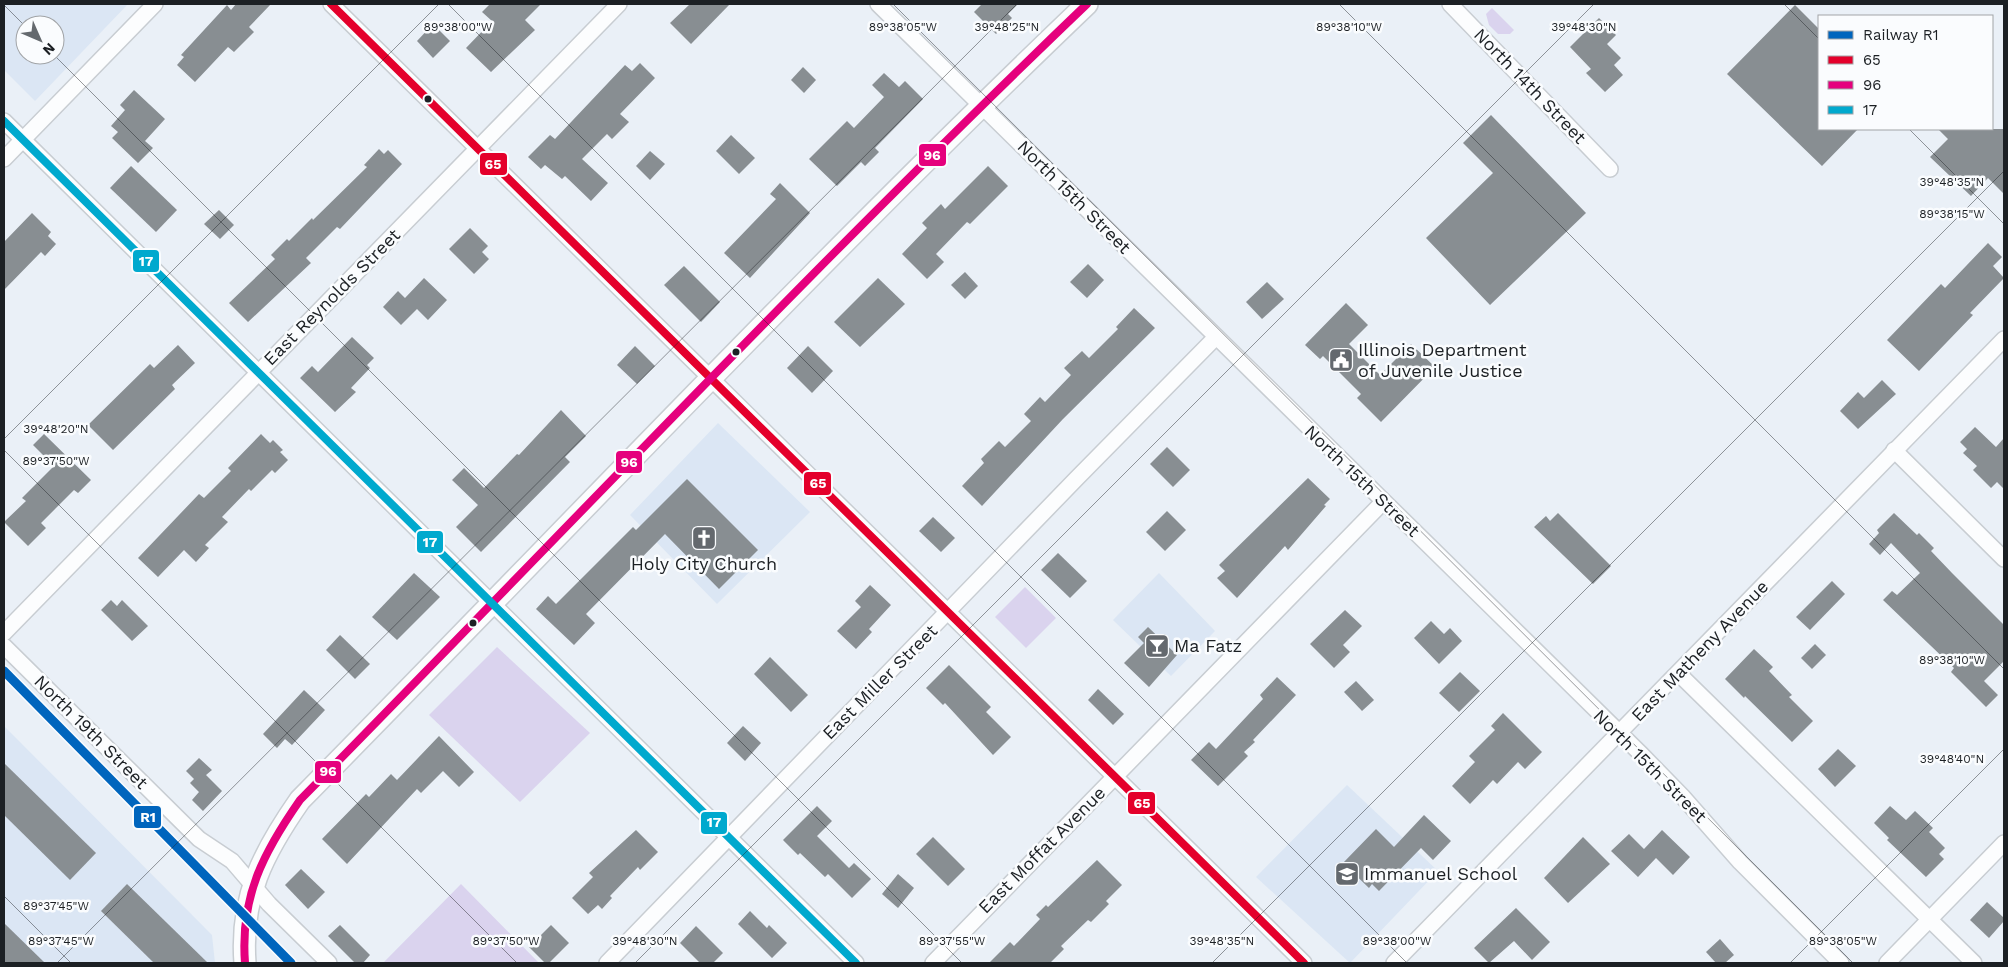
<svg xmlns="http://www.w3.org/2000/svg" width="2008" height="967" font-family="'Work Sans',sans-serif">
<style>
.built{fill:#dbe6f4;fill-rule:evenodd}
.green{fill:#dad3ee}
.building{fill:#888e92}
.lines{fill:none;stroke-linecap:round;stroke-linejoin:round}
.street-casing{stroke:#c8cdd2;stroke-width:18}
.secondary-casing{stroke:#c8cdd2;stroke-width:24}
.street{stroke:#fcfdfe;stroke-width:15}
.secondary{stroke:#fcfdfe;stroke-width:21}
.bus-1-casing{stroke:#fafcfe;stroke-width:11}
.bus-2-casing{stroke:#fafcfe;stroke-width:11}
.bus-3-casing{stroke:#fafcfe;stroke-width:11}
.bus-1{stroke:#e4002b;stroke-width:8}
.bus-2{stroke:#e5007d;stroke-width:8}
.bus-3{stroke:#00a9ce;stroke-width:8}
.rail-1-casing{stroke:#fafcfe;stroke-width:12}
.rail-1{stroke:#0065bd;stroke-width:9}
.ticks{fill:none;stroke:#1c2024;stroke-width:1;stroke-opacity:0.45}
.bus-dot{fill:#1c2024;stroke:#fafcfe;stroke-width:2}
.labels{text-anchor:middle;stroke-width:5;stroke-linejoin:round;paint-order:stroke}
.street-label{font-size:18px;fill:#1c2024;stroke:#fafcfe}
.poi-label{font-size:18px;fill:#1c2024;stroke:#fafcfe;text-anchor:start}
.ticks-label{font-size:12px;text-anchor:middle;fill:#1c2024;stroke:#fafcfe;stroke-width:5;stroke-linejoin:round;paint-order:stroke}
.line-badge{stroke:#fafcfe;stroke-width:2}
.badge-label{font-size:14px;text-anchor:middle;font-weight:bold;fill:#fff}
</style>
<rect width="100%" height="100%" fill="#eaf0f7"/>
<g class="built">
<path d="M4,4h124l-93,97 -31,-31zM25,25h30v30h-30z"/>
<path d="M718,423l92,89 -93,92 -87,-89z"/>
<path d="M1159,573l56,58 -44,45 -58,-56z"/>
<path d="M4,726l208,209 3,28h-211z"/>
<path d="M1347,785l91,86 -88,92 -94,-86z"/>
</g>
<g class="green">
<path d="M1492,8l22,22 -4,4h-12l-9,-9 -3,-11z"/>
<path d="M1025,587l31,31 -30,30 -31,-31z"/>
<path d="M497,647l93,86 -70,69 -91,-87z"/>
<path d="M461,884l78,79h-156z"/>
</g>
<g class="building">
<path d="M236,4h35l-22,23 5,5 -20,20 -6,-5 -33,35 -18,-17 7,-8 -3,-2 46,-50 4,5z"/>
<path d="M490,4h51l-16,16 10,10 -44,42 -25,-24 26,-27 -10,-9z"/>
<path d="M690,4h40l-39,40 -21,-21z"/>
<path d="M982,4h36l-10,10 4,4 -16,16 -22,-22z"/>
<path d="M1795,5l24,24v100h39l-36,37 -95,-92z"/>
<path d="M1599,18l17,17 -9,9 14,14 -7,7 9,10 -18,17 -19,-19 5,-4 -21,-22z"/>
<path d="M433,24l17,17 -17,17 -16,-17z"/>
<path d="M640,63l15,15 -35,36 9,8 -17,17 -5,-5 -25,25 26,24 -17,18 -26,-25 -3,3 -17,-14 -4,4 -13,-12 22,-22 5,4 70,-74 7,6z"/>
<path d="M803,67l13,13 -12,13 -13,-13z"/>
<path d="M884,73l15,14 6,-6 18,18 -48,49 4,4 -14,14 -4,-4 -24,24 -28,-27 38,-38 7,7 30,-31 -12,-12z"/>
<path d="M134,90l31,29 -20,22 8,7 -15,15 -26,-25 6,-6 -7,-6 14,-16 -5,-5z"/>
<path d="M1491,115l95,98 -96,92 -64,-67 67,-65 -30,-30z"/>
<path d="M1938,129h66v65l-16,-16 -17,18 -41,-39 18,-18z"/>
<path d="M731,135l24,23 -16,16 -23,-23z"/>
<path d="M379,149l5,5 4,-4 14,14 -62,65 -3,-2 -31,31 5,5 -63,59 -19,-19 46,-44 -4,-4 16,-16 2,2 23,-23 1,2 54,-53 -3,-2z"/>
<path d="M650,151l15,13 -15,16 -14,-14z"/>
<path d="M131,166l46,44 -21,22 -46,-44z"/>
<path d="M988,166l20,20 -38,38 -3,-2 -31,32 8,8 -17,17 -25,-25 25,-26 -5,-5 19,-19 4,5z"/>
<path d="M780,183l30,30 -60,65 -26,-25 52,-54 -6,-5z"/>
<path d="M219,210l15,15 -14,14 -16,-15z"/>
<path d="M32,213l19,19 -3,4 8,8 -11,12 -4,-4 -37,38v-48z"/>
<path d="M470,228l18,18 -6,6 7,7 -15,15 -25,-25z"/>
<path d="M1988,243l14,14 -9,9 11,12 -34,35 3,2 -54,56 -32,-31 54,-56 4,4z"/>
<path d="M1088,264l16,16 -17,18 -17,-16z"/>
<path d="M684,266l36,36 -19,20 -37,-37z"/>
<path d="M965,272l13,14 -13,13 -14,-14z"/>
<path d="M424,278l23,22 -19,20 -11,-11 -16,16 -18,-18 15,-16 7,7z"/>
<path d="M878,278l27,26 -45,43 -26,-25z"/>
<path d="M1267,282l17,17 -22,20 -16,-17z"/>
<path d="M1346,303l22,22 -19,19 31,31 31,-31 24,23 -54,55 -24,-24 4,-4 -38,-38 -3,3 -15,-14z"/>
<path d="M1134,308l21,20 -92,91 -81,87 -20,-20 22,-23 -3,-4 18,-18 6,6 26,-26 -7,-7 16,-17 5,5 26,-27 -7,-7 18,-17 7,7 29,-29 -2,-2z"/>
<path d="M352,337l22,21 -7,7 3,3 -19,20 5,4 -21,20 -35,-34 12,-12 6,6z"/>
<path d="M178,345l17,18 -23,22 3,4 -62,61 -25,-25 62,-61 4,4z"/>
<path d="M635,346l20,20 -18,18 -20,-19z"/>
<path d="M808,346l25,25 -21,22 -25,-25z"/>
<path d="M1882,380l14,14 -38,35 -18,-18 18,-19 6,6z"/>
<path d="M561,410l25,26 -21,21 5,5 -89,90 -25,-25 22,-22 -26,-25 12,-12 20,20 33,-34 2,1z"/>
<path d="M1975,427l21,20 8,-9v51l-7,-7 -6,6 -18,-18 4,-4 -14,-13 4,-4 -7,-7z"/>
<path d="M44,434l47,46 -13,13 -4,-3 -33,33 5,5 -18,18 -24,-24 22,-21 -4,-3 32,-32 -21,-21z"/>
<path d="M261,434l9,9 3,-3 10,10 -3,2 8,8 -13,13 -3,-3 -21,21 -2,-2 -27,28 6,5 -23,23 4,3 -13,14 -12,-12 -26,27 -20,-19 61,-64 5,4 27,-27 -3,-3z"/>
<path d="M1167,447l23,23 -17,17 -23,-23z"/>
<path d="M1308,478l22,21 -6,6 2,1 -38,44 -3,-4 -48,52 -20,-20 8,-7 -6,-6z"/>
<path d="M687,479l71,71 -39,39 -54,-55 -79,80 9,9 -21,22 -38,-36 12,-13 8,8 77,-77 3,3z"/>
<path d="M1167,511l19,19 -21,21 -19,-19z"/>
<path d="M1558,513l53,53 -18,18 -59,-57 12,-11 4,5z"/>
<path d="M1894,513l23,22 2,-2 15,15 -3,3 21,22 52,52v36l-20,20 14,14 -12,12 -35,-35 3,-4 -71,-68 9,-9 5,4 23,-22 -29,-30 -11,12 -11,-11 10,-11 -2,-3z"/>
<path d="M933,517l22,21 -14,14 -22,-21z"/>
<path d="M1058,553l29,28 -17,17 -29,-28z"/>
<path d="M414,573l26,24 -43,43 -25,-23z"/>
<path d="M1832,581l13,13 -35,36 -14,-13z"/>
<path d="M870,585l21,20 -22,24 3,3 -16,17 -19,-18 24,-24 -6,-6z"/>
<path d="M111,600l6,6 5,-6 26,26 -16,15 -31,-31z"/>
<path d="M1345,610l17,16 -19,19 7,7 -16,16 -24,-24z"/>
<path d="M1431,621l13,13 6,-6 12,13 -23,23 -25,-26z"/>
<path d="M1148,627l29,28 -28,32 -25,-24 20,-20 -6,-6z"/>
<path d="M340,635l30,29 -15,15 -29,-29z"/>
<path d="M1815,644l11,11 -14,14 -11,-11z"/>
<path d="M1754,649l19,18 -4,4 23,24 -3,2 24,24 -21,21 -47,-46 -1,2 -19,-19z"/>
<path d="M770,657l38,38 -17,17 -37,-38z"/>
<path d="M949,665l42,42 -5,5 25,25 -18,18 -48,-52 -2,2 -17,-17z"/>
<path d="M1460,672l20,19 -21,21 -20,-19z"/>
<path d="M1277,677l19,18 -43,45 2,2 -11,10 4,4 -30,30 -27,-26 18,-18 7,7 47,-50 -3,-4z"/>
<path d="M1356,681l18,19 -12,11 -18,-19z"/>
<path d="M1098,689l26,25 -11,11 -25,-25z"/>
<path d="M304,690l21,20 -33,35 -7,-6 -8,9 -14,-14z"/>
<path d="M1503,713l39,39 -17,17 -7,-7 -21,22 -4,-4 -23,24 -18,-18 23,-24 -6,-6 26,-26 -4,-4z"/>
<path d="M743,726l18,17 -16,18 -18,-18z"/>
<path d="M439,736l35,36 -15,15 -16,-16 -22,22 -4,-4 -70,75 -25,-25 44,-45 3,3 22,-23 6,6z"/>
<path d="M1838,749l18,17 -21,21 -17,-18z"/>
<path d="M199,758l13,12 -6,5 16,16 -19,20 -11,-11 7,-8 -9,-9 4,-4 -8,-8z"/>
<path d="M4,763l92,90 -26,27 -66,-65z"/>
<path d="M817,806l15,15 -15,15 32,32 5,-5 17,16 -19,19 -24,-24 -3,3 -25,-24 -2,2 -15,-15z"/>
<path d="M1890,806l16,14 9,-9 18,17 -4,4 16,16 -6,6 5,5 -18,18 -39,-37 2,-2 -15,-15z"/>
<path d="M1424,815l27,26 -18,19 -12,-12 -42,43 -7,-7 -3,4 -26,-25 33,-34 18,18z"/>
<path d="M636,830l22,22 -18,18 -2,-3 -28,29 2,2 -10,11 -4,-4 -10,9 -16,-16 21,-21 -4,-4z"/>
<path d="M1662,830l28,27 -17,18 -17,-17 -18,19 -27,-26 18,-17 15,15z"/>
<path d="M933,837l32,32 -17,17 -32,-32z"/>
<path d="M1583,837l27,27 -42,39 -24,-25z"/>
<path d="M1097,860l25,25 -16,16 3,3 -18,18 -3,-2 -27,26 3,3 -14,14h-61l21,-21 4,4 26,-27 -4,-4 10,-10 2,2z"/>
<path d="M301,869l24,23 -17,17 -23,-24z"/>
<path d="M898,874l16,14 -16,20 -16,-14z"/>
<path d="M127,884l81,79h-54l-53,-52z"/>
<path d="M1987,902l17,16v3l-15,17 -19,-18z"/>
<path d="M1516,908l34,34 -18,18 -18,-19 -25,22 -15,-15z"/>
<path d="M750,911l17,17 2,-3 18,18 -15,15 -34,-34z"/>
<path d="M4,923l41,40h-41z"/>
<path d="M340,925l30,30 -7,8h-8l-27,-27z"/>
<path d="M551,925l18,18 -20,20h-4l-16,-16z"/>
<path d="M696,926l27,27 -10,10h-13l-20,-20z"/>
<path d="M1720,939l14,16 -9,8h-9l-10,-11z"/>
</g>
<g class="lines">
<defs>
<g id="street">
<path d="M331,4l973,959"/>
<path d="M878,4l763,750 41,42 58,66 101,101"/>
<path d="M1450,4l160,165"/>
<path d="M4,121l852,842"/>
<path d="M4,159l151,-155"/>
<path d="M1894,450l110,109"/>
<path d="M4,633l615,-629"/>
<path d="M4,646l195,193 33,22 37,43 60,59"/>
<path d="M1679,674l295,289"/>
<path d="M607,963l470,-485 139,-141"/>
<path d="M933,963l450,-461"/>
<path d="M1394,963l610,-624"/>
<path d="M1887,963l117,-120"/>
</g>
<path id="secondary" d="M245,963c-5,-66 18,-110 55,-163 262,-266 517,-538 787,-796"/>
</defs>
<use href="#street" class="street-casing"/>
<use href="#secondary" class="secondary-casing"/>
<use href="#street" class="street"/>
<use href="#secondary" class="secondary"/>
<defs>
<path id="bus-1" d="M331,4l973,959"/>
<path id="bus-2" d="M245,963c-5,-66 18,-110 55,-163 262,-266 517,-538 787,-796"/>
<path id="bus-3" d="M4,121l852,842"/>
</defs>
<use href="#bus-1" class="bus-1-casing"/>
<use href="#bus-2" class="bus-2-casing"/>
<use href="#bus-3" class="bus-3-casing"/>
<use href="#bus-1" class="bus-1"/>
<use href="#bus-2" class="bus-2"/>
<use href="#bus-3" class="bus-3"/>
<defs>
<path id="rail-1" d="M4,671l287,292"/>
</defs>
<use href="#rail-1" class="rail-1-casing"/>
<use href="#rail-1" class="rail-1"/>
</g>
<path class="ticks" d="M448,4l959,959M893,4l960,959M1339,4l665,665M1784,4l35,35M4,5l21,21M54,55l908,908M1909,129l95,95M4,439l435,-435M4,450l513,513M4,896l67,67M57,963l960,-959M635,963l959,-959M1212,963l792,-792M1790,963l214,-214"/>
<defs>
<symbol id="civic-square" viewBox="-11 -11 22 22"><rect x="-9" y="-9" width="18" height="18" rx="4" fill="#64696e" stroke="#fafcfe"/><path d="M-.6-6.5H3V-4.5H.6V-3L4-1V1h2V6H-6V1h2V-1L-.6-3ZM-1.2 2.5V6h2.4V2.5Z" fill="#fff"/></symbol>
<symbol id="church-square" viewBox="-11 -11 22 22"><rect x="-9" y="-9" width="18" height="18" rx="4" fill="#64696e" stroke="#fafcfe"/><path d="M-1.2-6h2.4v3.5h3.3v2.4h-3.3V6h-2.4V-.1h-3.3v-2.4h3.3Z" fill="#fff"/></symbol>
<symbol id="bar-square" viewBox="-11 -11 22 22"><rect x="-9" y="-9" width="18" height="18" rx="4" fill="#64696e" stroke="#fafcfe"/><path d="M-6-5H6L.8 .8V4.5H3.5V6h-7V4.5H-.8V.8Z" fill="#fff"/></symbol>
<symbol id="school-square" viewBox="-11 -11 22 22"><rect x="-9" y="-9" width="18" height="18" rx="4" fill="#64696e" stroke="#fafcfe"/><path d="M0-5L7-2L0 1L-7-2ZM-4 1L0 2.5L4 1V4Q0 6-4 4Z" fill="#fff"/></symbol>
</defs>
<g fill-rule="evenodd">
<use href="#civic-square" x="1327" y="346" width="28" height="28"/>
<use href="#church-square" x="690" y="524" width="28" height="28"/>
<use href="#bar-square" x="1143" y="632" width="28" height="28"/>
<use href="#school-square" x="1333" y="860" width="28" height="28"/>
</g>
<g class="bus-dot">
<circle cx="428" cy="99" r="4.5"/>
<circle cx="736" cy="352" r="4.5"/>
<circle cx="473" cy="623" r="4.5"/>
</g>
<g class="labels">
<g class="street-label">
<text transform="translate(1530 86) rotate(46)" y="6">North 14th Street</text>
<text transform="translate(1074 197) rotate(45)" y="6">North 15th Street</text>
<text transform="translate(332 297) rotate(-45)" y="6">East Reynolds Street</text>
<text transform="translate(1362 481) rotate(44)" y="6">North 15th Street</text>
<text transform="translate(1700 651) rotate(-46)" y="6">East Matheny Avenue</text>
<text transform="translate(880 682) rotate(-45)" y="6">East Miller Street</text>
<text transform="translate(91 732) rotate(45)" y="6">North 19th Street</text>
<text transform="translate(1650 766) rotate(45)" y="6">North 15th Street</text>
<text transform="translate(1042 850) rotate(-45)" y="6">East Moffat Avenue</text>
</g>
<g class="poi-label">
<text x="1358" y="356">Illinois Department<tspan x="1358" dy="21">of Juvenile Justice</tspan></text>
<text x="704" y="570" text-anchor="middle">Holy City Church</text>
<text x="1174" y="652">Ma Fatz</text>
<text x="1364" y="880">Immanuel School</text>
</g>
</g>
<g class="ticks-label">
<text x="458" y="31">89°38'00"W</text>
<text x="903" y="31">89°38'05"W</text>
<text x="1007" y="31">39°48'25"N</text>
<text x="1349" y="31">89°38'10"W</text>
<text x="1584" y="31">39°48'30"N</text>
<text x="1952" y="186">39°48'35"N</text>
<text x="1952" y="218">89°38'15"W</text>
<text x="56" y="433">39°48'20"N</text>
<text x="56" y="465">89°37'50"W</text>
<text x="1952" y="664">89°38'10"W</text>
<text x="1952" y="763">39°48'40"N</text>
<text x="56" y="910">89°37'45"W</text>
<text x="61" y="945">89°37'45"W</text>
<text x="506" y="945">89°37'50"W</text>
<text x="645" y="945">39°48'30"N</text>
<text x="952" y="945">89°37'55"W</text>
<text x="1222" y="945">39°48'35"N</text>
<text x="1397" y="945">89°38'00"W</text>
<text x="1843" y="945">89°38'05"W</text>
</g>
<g class="line-badge">
<rect x="918" y="143" width="29" height="24" rx="5" fill="#e5007d"/>
<rect x="479" y="152" width="29" height="24" rx="5" fill="#e4002b"/>
<rect x="132" y="249" width="28" height="24" rx="5" fill="#00a9ce"/>
<rect x="615" y="450" width="28" height="24" rx="5" fill="#e5007d"/>
<rect x="803" y="471" width="29" height="25" rx="5" fill="#e4002b"/>
<rect x="416" y="530" width="28" height="24" rx="5" fill="#00a9ce"/>
<rect x="314" y="760" width="28" height="24" rx="5" fill="#e5007d"/>
<rect x="1127" y="791" width="29" height="24" rx="5" fill="#e4002b"/>
<rect x="133" y="805" width="29" height="24" rx="5" fill="#0065bd"/>
<rect x="700" y="811" width="28" height="24" rx="5" fill="#00a9ce"/>
</g>
<g class="badge-label">
<text x="932" y="160">96</text>
<text x="493" y="169">65</text>
<text x="146" y="266">17</text>
<text x="629" y="467">96</text>
<text x="818" y="488">65</text>
<text x="430" y="547">17</text>
<text x="328" y="776">96</text>
<text x="1142" y="808">65</text>
<text x="148" y="822">R1</text>
<text x="714" y="827">17</text>
</g>
<rect width="2008" height="967" fill="none" stroke="#1c2024" stroke-width="10"/>
<rect x="1818" y="15" width="175" height="115" fill="#fafcfe" stroke="#a1a4a7"/>
<rect x="1828" y="31" width="25" height="8" fill="#0065bd" stroke="#a1a4a7"/>
<text x="1863" y="40" font-size="15" fill="#1c2024">Railway R1</text>
<rect x="1828" y="56" width="25" height="8" fill="#e4002b" stroke="#a1a4a7"/>
<text x="1863" y="65" font-size="15" fill="#1c2024">65</text>
<rect x="1828" y="81" width="25" height="8" fill="#e5007d" stroke="#a1a4a7"/>
<text x="1863" y="90" font-size="15" fill="#1c2024">96</text>
<rect x="1828" y="106" width="25" height="8" fill="#00a9ce" stroke="#a1a4a7"/>
<text x="1863" y="115" font-size="15" fill="#1c2024">17</text>
<g transform="translate(40 40) rotate(135)"><circle r="24" fill="#fafcfe" stroke="#a1a4a7"/>
<path d="M0-4L9 19L0 12L-9 19Z" fill="#64696e"/>
<text y="-8" font-size="14" font-weight="bold" text-anchor="middle" fill="#1c2024">N</text>
</g>
</svg>
